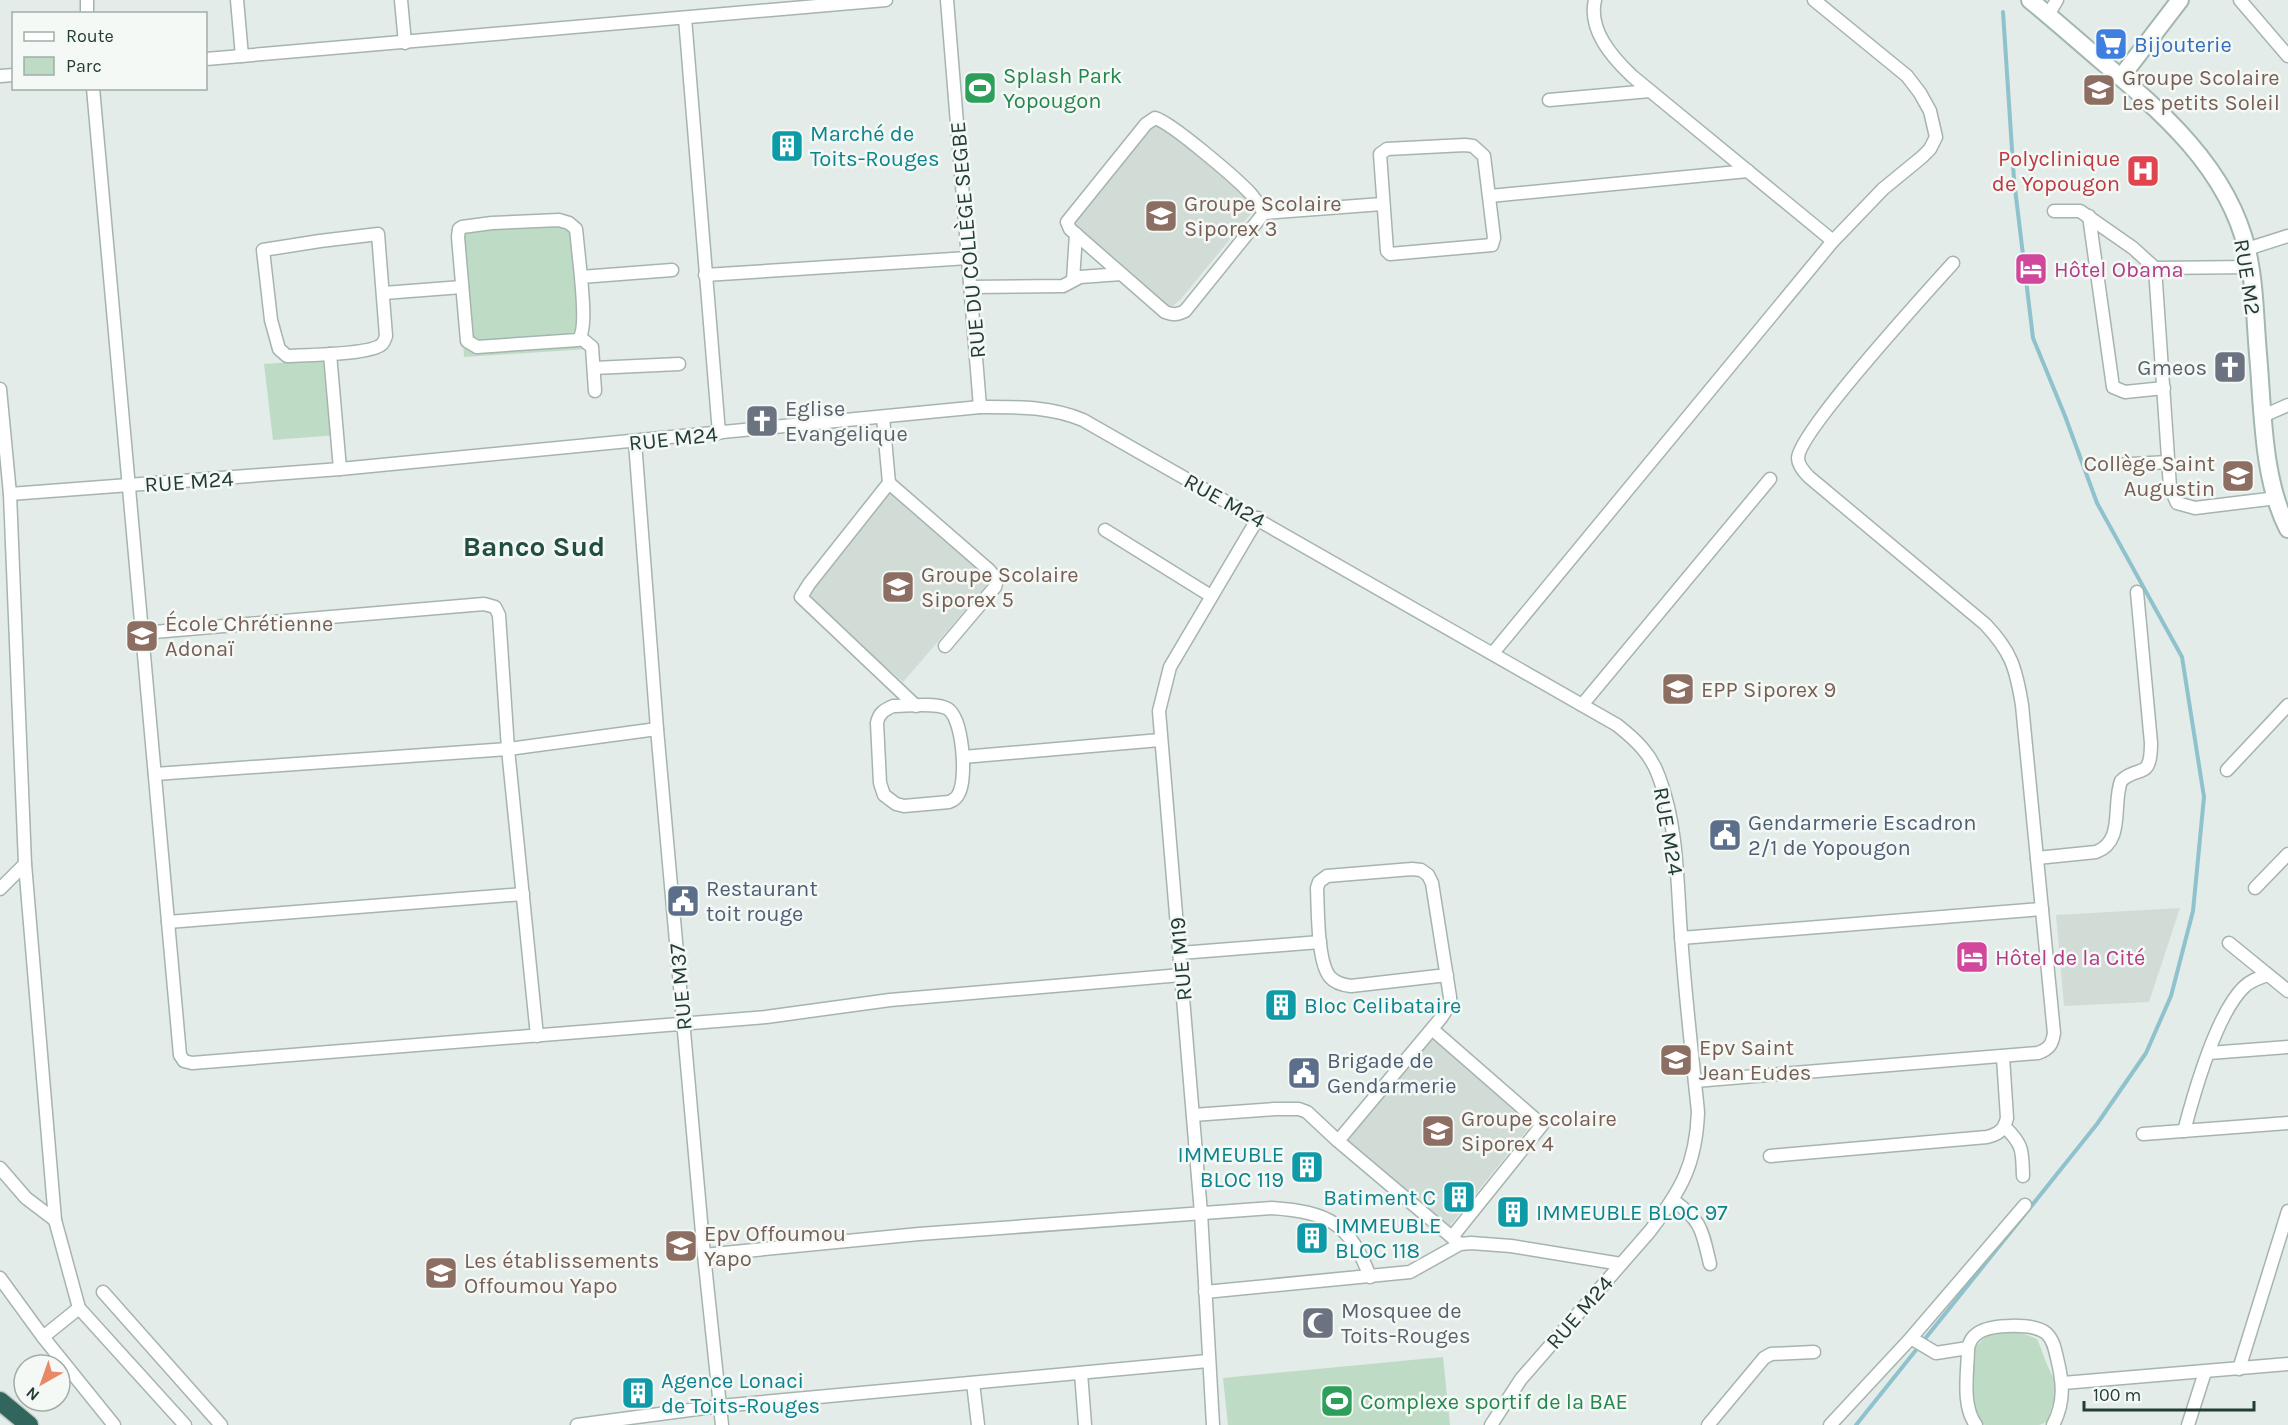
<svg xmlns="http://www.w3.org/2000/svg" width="2288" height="1425" font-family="Karla,sans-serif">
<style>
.built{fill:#d2dcd7}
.green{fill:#bedbc6}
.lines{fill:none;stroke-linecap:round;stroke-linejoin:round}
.stream{stroke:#8fc2cd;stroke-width:4}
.street-casing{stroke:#a6b4af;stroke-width:15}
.secondary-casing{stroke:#a2b7b0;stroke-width:20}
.highway-casing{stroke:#c2c8c7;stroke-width:21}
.street{stroke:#fff;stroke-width:12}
.secondary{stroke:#fff;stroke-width:16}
.highway{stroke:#32665c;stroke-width:18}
.labels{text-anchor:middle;stroke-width:5;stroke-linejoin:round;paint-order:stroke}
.shop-label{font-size:22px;fill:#366cbe;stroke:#f4f9f6;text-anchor:start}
.leisure-label{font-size:22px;fill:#27864d;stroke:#f4f9f6;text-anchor:start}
.education-label{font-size:22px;fill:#785e54;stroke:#f4f9f6;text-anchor:start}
.culture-label{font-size:22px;fill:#0d838f;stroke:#f4f9f6;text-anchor:start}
.health-label{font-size:22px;fill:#be3a42;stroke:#f4f9f6;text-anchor:end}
.street-label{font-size:22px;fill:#243c36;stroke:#f4f9f6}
.hotel-label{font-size:22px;fill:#b23c85;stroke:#f4f9f6;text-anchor:start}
.worship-label{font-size:22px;fill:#5b616d;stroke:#f4f9f6;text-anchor:start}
.service-label{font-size:22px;fill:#4e5e75;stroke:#f4f9f6;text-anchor:start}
.district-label{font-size:28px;font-weight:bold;fill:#214d43;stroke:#f4f9f6}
</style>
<rect width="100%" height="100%" fill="#e3ece8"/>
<g class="built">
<path d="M1155,120l93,74 6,12 -1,5 -72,88 -8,7h-4l-101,-84z"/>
<path d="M891,489l102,89 -90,104 -100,-86z"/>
<path d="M2180,908l-31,94 -85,4 -8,-91z"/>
<path d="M1429,1034l103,90 -84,104 -104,-89z"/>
</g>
<g class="green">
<path d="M579,223l8,126 -123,8 -8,-124z"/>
<path d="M328,360l9,75 -64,5 -9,-76z"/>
<path d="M2012,1329l25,10c6,13 12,36 22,45l-12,38 -8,3h-54c-24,-12 -14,-52 -13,-74l17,-18z"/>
<path d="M1443,1357l7,68h-222l-5,-47z"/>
</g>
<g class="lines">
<path class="stream" d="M1856,1425l241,-301 49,-71 25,-57 22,-85 11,-114 -22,-140 -85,-154 -32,-87 -32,-78 -19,-158 -11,-168"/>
<defs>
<g id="street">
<path d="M87,0v14"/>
<path d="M237,0l5,56"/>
<path d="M401,0l4,43"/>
<path d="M947,0l33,407"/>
<path d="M1595,0c-7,30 17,57 37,76l201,165"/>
<path d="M2240,0l48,56"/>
<path d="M2048,15l9,-15"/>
<path d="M685,18l34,415"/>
<path d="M206,59l680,-59"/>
<path d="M0,76l14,-1"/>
<path d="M93,88l87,967 4,6 8,2 574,-46 124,-17 291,-25"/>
<path d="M1549,100l101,-9"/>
<path d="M1465,145l8,1 11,10 10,82 -2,7 -102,9 -3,-3 -7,-97 7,-5z"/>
<path d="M1490,196l258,-25"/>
<path d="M2054,211h26l53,37 22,20 15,219 7,16 18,5 82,-10"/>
<path d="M1264,213c-4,-7 -8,-13 -13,-19 -14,-15 -79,-71 -96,-76l-9,6 -79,98 3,7 95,83c8,3 12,3 20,-1l79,-98 118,-9"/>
<path d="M2089,216l24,171 12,5 39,-4"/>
<path d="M378,234l8,102c-1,3 -2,6 -4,8 -11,11 -79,11 -95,12l-8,-7 -8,-29 -8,-70 57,-9z"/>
<path d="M2247,249l41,-13"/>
<path d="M2155,268l95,-1"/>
<path d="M705,275l263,-17"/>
<path d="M581,277c1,14 6,54 -3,63l-101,7 -10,-6 -9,-104 1,-8 3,-2 30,-4 67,-3 10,3 7,6 5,48 91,-7"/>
<path d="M1073,280l3,-46"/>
<path d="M970,287l93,-1 17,-9 41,-3"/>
<path d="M384,293l78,-6"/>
<path d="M581,338l11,9 3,44"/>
<path d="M330,354l10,115"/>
<path d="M594,368l85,-4"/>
<path d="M0,389l10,105 15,370 30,356 24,88 106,117"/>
<path d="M2263,416l25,-11"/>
<path d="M883,417l6,66 -80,101 -8,13 115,109"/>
<path d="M635,442l22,287 47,526 18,170"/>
<path d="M2114,465l54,-3"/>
<path d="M889,483l100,87 8,10 -2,7 -50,59"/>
<path d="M10,494l330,-25 640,-62c36,0 69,-1 103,13l534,305c19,15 34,29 42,52 19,50 18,106 22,158 4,59 11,118 17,177 -2,53 -17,78 -48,119l-129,148 -30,46"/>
<path d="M1105,530l106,66"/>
<path d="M142,633l342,-29 11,3 4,8 9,134 29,287"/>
<path d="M1493,653l340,-412 50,-52 39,-32 8,-8 6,-12 -6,-26 -10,-18 -13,-17 -93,-76"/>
<path d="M1582,705l188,-226"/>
<path d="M893,706c13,0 44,-4 55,3 15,10 19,69 11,84 -2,5 -5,7 -10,9l-45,4 -8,-2 -12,-9 -4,-12 -3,-60c2,-10 7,-13 16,-17z"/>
<path d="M963,757l197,-17"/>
<path d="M2227,770l61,-65"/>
<path d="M155,774l353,-25 149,-20"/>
<path d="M2037,858l59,-6c29,-11 16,-47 25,-71 17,-17 30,1 30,-38l-14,-151"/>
<path d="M2255,888l33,-34"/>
<path d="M0,889l25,-25"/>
<path d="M168,922l355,-28"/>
<path d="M1681,938l361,-29"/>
<path d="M2229,943l59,48"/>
<path d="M1180,953l140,-11"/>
<path d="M1432,1029l110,96 -90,112"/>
<path d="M2209,1053l79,-6"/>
<path d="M1695,1081l343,-28c11,-4 14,-8 16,-20l-32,-328c-6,-37 -11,-54 -37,-81l-176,-147c-5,-5 -11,-12 -11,-19 1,-26 130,-167 155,-195"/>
<path d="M1193,1115l82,-6h24l8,3 31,29 122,103"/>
<path d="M2005,1127c19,19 17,24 18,49"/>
<path d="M2184,1131c10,-38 32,-117 60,-144 7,-7 15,-9 24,-12"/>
<path d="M2143,1134l145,-11"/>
<path d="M1338,1141l103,-123 9,-14v-7l-18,-114 -4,-8 -7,-5 -9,-1 -85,7 -8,6 -2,6c1,20 0,74 13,89 5,6 13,8 21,9l96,-11"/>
<path d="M1770,1156l217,-19c12,-3 17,-7 20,-19l-4,-61"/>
<path d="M0,1168l26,30 29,22"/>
<path d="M1673,1200c29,21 29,30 37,64"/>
<path d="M704,1255l215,-21 353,-26c56,4 78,15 98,69"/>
<path d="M0,1278l43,59 71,88"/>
<path d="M103,1292l118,133"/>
<path d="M1205,1292l205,-20 50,-28 11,-1 40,3 110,18"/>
<path d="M43,1337l36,-29"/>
<path d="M1911,1338l25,15 32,-5"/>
<path d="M2239,1369l49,-158"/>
<path d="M1081,1373l4,52"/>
<path d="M973,1383l5,42"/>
<path d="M2063,1383l225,-19"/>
<path d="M577,1425l143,-19 488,-45"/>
<path d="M1213,1425l-12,-212 -42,-502 11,-44 88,-149"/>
<path d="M1708,1425l56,-67 7,-4 43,-2"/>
<path d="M1830,1425l81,-87 114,-133"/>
<path d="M1976,1425c-15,-20 -8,-53 -8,-77 2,-7 4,-11 10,-15 13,-9 56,-10 68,0 7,6 9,16 11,25 6,24 8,44 -4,67"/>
<path d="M2188,1425l17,-53"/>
</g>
<g id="secondary">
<path d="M2030,0c23,19 46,39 69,59 62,52 129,109 148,191 8,33 8,70 11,104 5,55 4,125 30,175"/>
<path d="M2121,77l59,-77"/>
</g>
<path id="highway" d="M0,1401l29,24"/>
</defs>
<use href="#street" class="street-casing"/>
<use href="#secondary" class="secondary-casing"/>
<use href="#highway" class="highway-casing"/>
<use href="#street" class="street"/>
<use href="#secondary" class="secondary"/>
<use href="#highway" class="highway"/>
</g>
<defs>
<symbol id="supermarket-square" viewBox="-11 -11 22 22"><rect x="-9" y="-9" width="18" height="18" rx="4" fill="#3f7fe0" stroke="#f4f9f6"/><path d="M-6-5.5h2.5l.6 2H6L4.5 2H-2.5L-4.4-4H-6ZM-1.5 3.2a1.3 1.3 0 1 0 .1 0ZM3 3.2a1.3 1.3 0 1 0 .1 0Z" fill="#fff"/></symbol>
<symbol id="stadium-square" viewBox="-11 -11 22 22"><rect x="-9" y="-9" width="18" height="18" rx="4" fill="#2e9e5b" stroke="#f4f9f6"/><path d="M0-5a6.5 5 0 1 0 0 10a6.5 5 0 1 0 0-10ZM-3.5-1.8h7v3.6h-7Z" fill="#fff"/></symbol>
<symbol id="school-square" viewBox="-11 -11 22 22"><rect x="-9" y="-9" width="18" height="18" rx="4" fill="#8d6e63" stroke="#f4f9f6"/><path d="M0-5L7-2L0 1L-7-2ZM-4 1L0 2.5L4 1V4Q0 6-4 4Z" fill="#fff"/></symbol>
<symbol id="building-square" viewBox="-11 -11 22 22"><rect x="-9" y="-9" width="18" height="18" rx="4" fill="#0f9aa8" stroke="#f4f9f6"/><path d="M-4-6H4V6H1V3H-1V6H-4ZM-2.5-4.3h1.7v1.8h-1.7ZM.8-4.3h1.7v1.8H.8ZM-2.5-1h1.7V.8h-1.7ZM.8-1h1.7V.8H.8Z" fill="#fff"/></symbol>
<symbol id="hospital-square" viewBox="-11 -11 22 22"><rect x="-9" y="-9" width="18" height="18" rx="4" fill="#e0444e" stroke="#f4f9f6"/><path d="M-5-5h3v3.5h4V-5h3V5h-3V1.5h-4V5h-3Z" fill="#fff"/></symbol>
<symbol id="hotel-square" viewBox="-11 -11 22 22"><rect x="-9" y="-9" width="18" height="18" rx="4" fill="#d1479c" stroke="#f4f9f6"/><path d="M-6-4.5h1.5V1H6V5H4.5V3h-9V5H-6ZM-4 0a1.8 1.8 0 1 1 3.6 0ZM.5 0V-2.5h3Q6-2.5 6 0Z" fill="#fff"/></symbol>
<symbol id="church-square" viewBox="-11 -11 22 22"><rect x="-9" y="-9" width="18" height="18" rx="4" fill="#6b7280" stroke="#f4f9f6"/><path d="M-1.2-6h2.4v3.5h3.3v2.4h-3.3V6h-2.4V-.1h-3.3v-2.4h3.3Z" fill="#fff"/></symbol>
<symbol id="civic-square" viewBox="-11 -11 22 22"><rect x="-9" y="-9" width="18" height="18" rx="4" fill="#5c6f8a" stroke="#f4f9f6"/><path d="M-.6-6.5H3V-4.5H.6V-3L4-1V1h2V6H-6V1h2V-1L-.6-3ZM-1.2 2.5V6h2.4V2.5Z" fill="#fff"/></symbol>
<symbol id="mosque-square" viewBox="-11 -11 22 22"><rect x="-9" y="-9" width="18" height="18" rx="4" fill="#6b7280" stroke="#f4f9f6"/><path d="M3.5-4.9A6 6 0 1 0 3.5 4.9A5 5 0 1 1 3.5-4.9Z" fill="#fff"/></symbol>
</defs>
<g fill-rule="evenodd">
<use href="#supermarket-square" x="2092" y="25" width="38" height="38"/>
<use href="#stadium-square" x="961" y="69" width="38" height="38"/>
<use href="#school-square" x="2080" y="71" width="38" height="38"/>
<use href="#building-square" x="768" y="127" width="38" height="38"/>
<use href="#hospital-square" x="2124" y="152" width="38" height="38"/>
<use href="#school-square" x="1142" y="197" width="38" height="38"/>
<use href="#hotel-square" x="2012" y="250" width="38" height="38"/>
<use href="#church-square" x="2211" y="348" width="38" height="38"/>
<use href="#church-square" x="743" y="402" width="38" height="38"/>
<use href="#school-square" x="2219" y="457" width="38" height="38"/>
<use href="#school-square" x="879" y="568" width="38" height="38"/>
<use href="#school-square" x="123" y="617" width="38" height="38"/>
<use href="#school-square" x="1659" y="670" width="38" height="38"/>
<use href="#civic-square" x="1706" y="816" width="38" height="38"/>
<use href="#civic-square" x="664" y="882" width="38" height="38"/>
<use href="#hotel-square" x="1953" y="938" width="38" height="38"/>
<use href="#building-square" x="1262" y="986" width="38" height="38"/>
<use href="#school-square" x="1657" y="1041" width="38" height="38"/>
<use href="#civic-square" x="1285" y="1054" width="38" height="38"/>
<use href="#school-square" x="1419" y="1112" width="38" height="38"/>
<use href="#building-square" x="1288" y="1148" width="38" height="38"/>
<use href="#building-square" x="1440" y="1178" width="38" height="38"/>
<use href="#building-square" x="1494" y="1193" width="38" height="38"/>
<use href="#building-square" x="1293" y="1219" width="38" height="38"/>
<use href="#school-square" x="662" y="1227" width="38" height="38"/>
<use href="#school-square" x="422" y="1254" width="38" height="38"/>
<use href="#mosque-square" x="1299" y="1304" width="38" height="38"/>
<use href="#building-square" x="619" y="1374" width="38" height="38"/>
<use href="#stadium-square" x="1318" y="1382" width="38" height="38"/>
</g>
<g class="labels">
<g class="shop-label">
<text x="2134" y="52">Bijouterie</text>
</g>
<g class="leisure-label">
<text x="1003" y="83">Splash Park<tspan x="1003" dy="25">Yopougon</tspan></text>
<text x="1360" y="1409">Complexe sportif de la BAE</text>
</g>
<g class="education-label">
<text x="2122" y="85">Groupe Scolaire<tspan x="2122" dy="25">Les petits Soleil</tspan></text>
<text x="1184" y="211">Groupe Scolaire<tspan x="1184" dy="25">Siporex 3</tspan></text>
<text x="2215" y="471" text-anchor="end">Collège Saint<tspan x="2215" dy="25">Augustin</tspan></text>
<text x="921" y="582">Groupe Scolaire<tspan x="921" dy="25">Siporex 5</tspan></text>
<text x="165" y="631">École Chrétienne<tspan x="165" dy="25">Adonaï</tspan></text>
<text x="1701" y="697">EPP Siporex 9</text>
<text x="1699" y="1055">Epv Saint<tspan x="1699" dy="25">Jean Eudes</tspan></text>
<text x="1461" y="1126">Groupe scolaire<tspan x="1461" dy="25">Siporex 4</tspan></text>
<text x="704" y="1241">Epv Offoumou<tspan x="704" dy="25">Yapo</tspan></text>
<text x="464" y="1268">Les établissements<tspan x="464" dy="25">Offoumou Yapo</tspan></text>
</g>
<g class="culture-label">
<text x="810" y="141">Marché de<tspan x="810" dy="25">Toits-Rouges</tspan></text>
<text x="1304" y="1013">Bloc Celibataire</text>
<text x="1284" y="1162" text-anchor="end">IMMEUBLE<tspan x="1284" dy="25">BLOC 119</tspan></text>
<text x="1436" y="1205" text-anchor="end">Batiment C</text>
<text x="1536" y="1220">IMMEUBLE BLOC 97</text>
<text x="1335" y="1233">IMMEUBLE<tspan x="1335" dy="25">BLOC 118</tspan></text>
<text x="661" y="1388">Agence Lonaci<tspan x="661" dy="25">de Toits-Rouges</tspan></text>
</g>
<g class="health-label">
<text x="2120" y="166">Polyclinique<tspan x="2120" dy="25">de Yopougon</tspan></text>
</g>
<g class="street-label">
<text transform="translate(967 240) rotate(-95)" y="8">RUE DU COLLÈGE SEGBE</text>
<text transform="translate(2248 277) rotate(81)" y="8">RUE M2</text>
<text transform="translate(673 438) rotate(-6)" y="8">RUE M24</text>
<text transform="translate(189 481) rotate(-4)" y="8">RUE M24</text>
<text transform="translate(1225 500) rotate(29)" y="8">RUE M24</text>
<text transform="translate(1669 831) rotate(80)" y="8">RUE M24</text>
<text transform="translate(1180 959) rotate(-95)" y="8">RUE M19</text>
<text transform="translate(680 987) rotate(-95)" y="8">RUE M37</text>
<text transform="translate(1579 1312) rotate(-49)" y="8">RUE M24</text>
</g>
<g class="hotel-label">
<text x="2054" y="277">Hôtel Obama</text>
<text x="1995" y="965">Hôtel de la Cité</text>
</g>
<g class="worship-label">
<text x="2207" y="375" text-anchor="end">Gmeos</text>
<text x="785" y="416">Eglise<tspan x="785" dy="25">Evangelique</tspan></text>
<text x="1341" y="1318">Mosquee de<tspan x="1341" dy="25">Toits-Rouges</tspan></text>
</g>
<g class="service-label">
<text x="1748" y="830">Gendarmerie Escadron<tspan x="1748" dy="25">2/1 de Yopougon</tspan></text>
<text x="706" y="896">Restaurant<tspan x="706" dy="25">toit rouge</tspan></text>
<text x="1327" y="1068">Brigade de<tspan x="1327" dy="25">Gendarmerie</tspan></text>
</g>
<g class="district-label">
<text x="534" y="556">Banco Sud</text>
</g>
</g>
<rect x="12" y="12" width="195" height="78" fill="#f4f9f6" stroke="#a1ada9" stroke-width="1.5"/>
<rect x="24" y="32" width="30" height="9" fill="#ffffff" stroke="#a1ada9" stroke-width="1.5"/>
<text x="66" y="42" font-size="18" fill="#243c36">Route</text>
<rect x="24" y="57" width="30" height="18" fill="#bedbc6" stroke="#a1ada9" stroke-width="1.5"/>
<text x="66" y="72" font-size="18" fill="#243c36">Parc</text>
<g transform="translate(42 1383) rotate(220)"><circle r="28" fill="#f4f9f6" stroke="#a1ada9" stroke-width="1.5"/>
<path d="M0-4.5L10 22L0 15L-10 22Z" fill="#e88866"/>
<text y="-9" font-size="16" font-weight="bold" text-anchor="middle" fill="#243c36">N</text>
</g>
<path d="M2084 1401v9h170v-9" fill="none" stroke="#243c36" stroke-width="3"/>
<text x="2093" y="1401" font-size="18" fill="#243c36" stroke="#f4f9f6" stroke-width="4.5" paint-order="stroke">100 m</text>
</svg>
